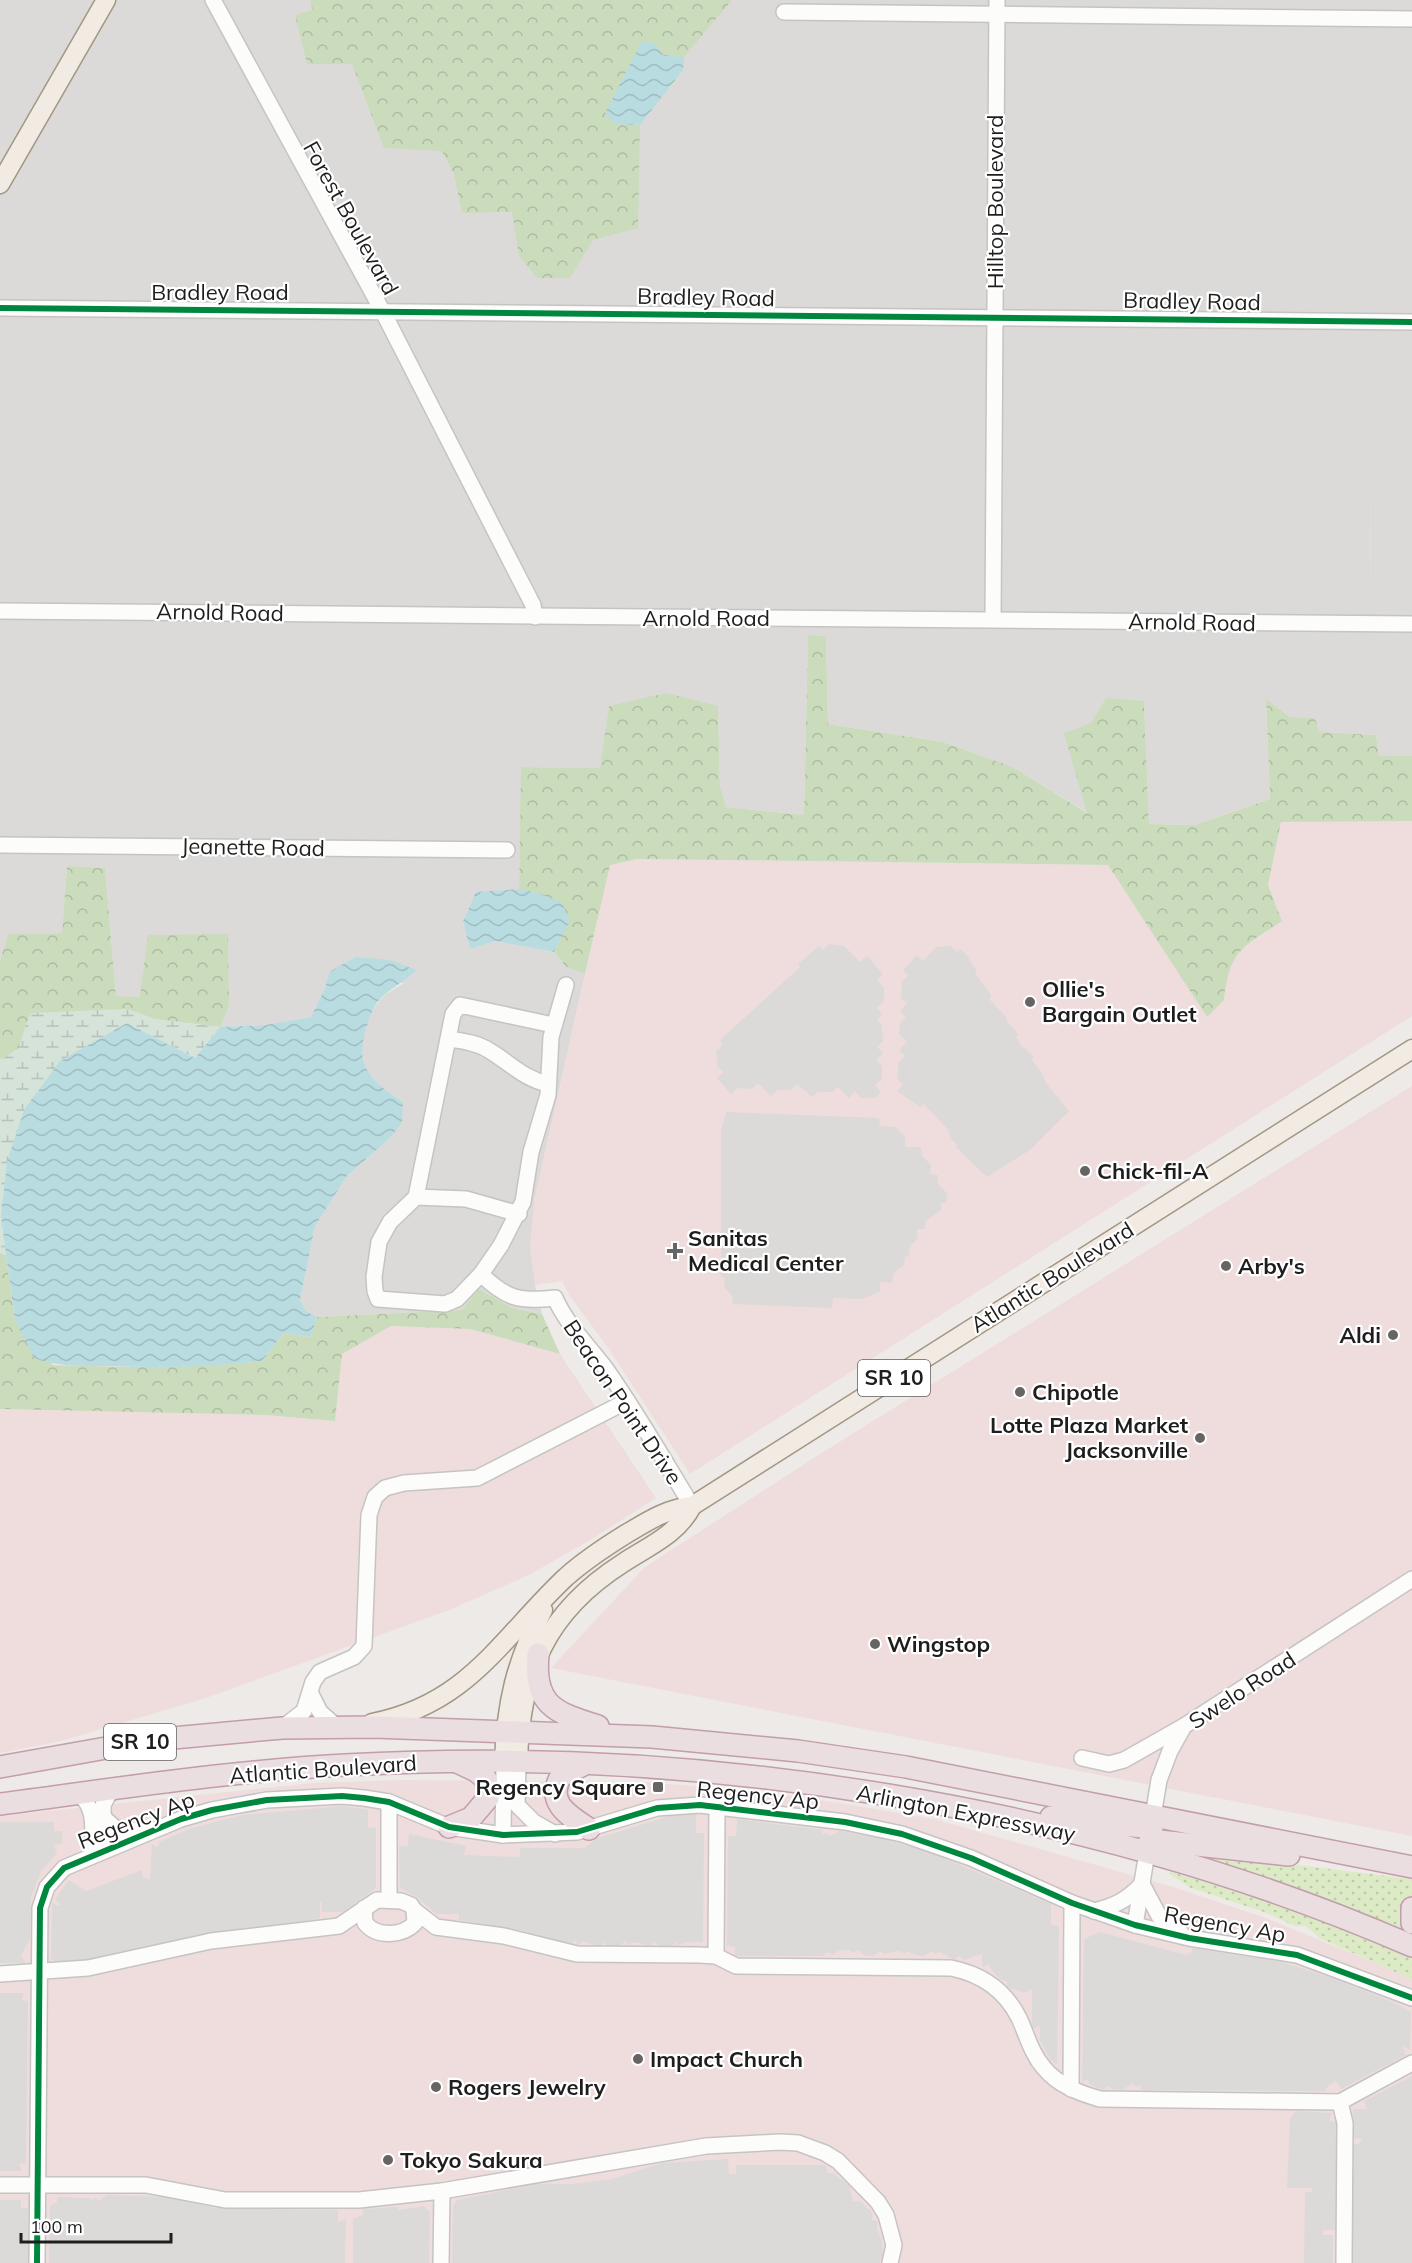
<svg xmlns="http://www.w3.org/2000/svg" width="1412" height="2263" font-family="Mulish,sans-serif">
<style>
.residential{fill:#dcdad8}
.commercial{fill:#efdddd}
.religious{fill:#dbdad8}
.grass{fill:url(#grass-dots)}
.forest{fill:url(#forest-crowns)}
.wetland{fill:url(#wetland-marsh)}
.water{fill:url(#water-waves)}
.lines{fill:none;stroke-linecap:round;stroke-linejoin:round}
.minor-casing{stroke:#c5c4c3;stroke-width:18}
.major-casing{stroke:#a39683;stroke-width:21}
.highway-casing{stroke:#c39dab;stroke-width:24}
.minor{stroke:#fcfcfb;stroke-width:15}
.major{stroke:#f1ebe4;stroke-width:18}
.highway{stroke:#eadee1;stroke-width:21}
.cycleway-casing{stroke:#fff;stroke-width:10}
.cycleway{stroke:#00873e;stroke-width:6}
.poi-dot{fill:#666564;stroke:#fff;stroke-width:2}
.labels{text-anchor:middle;stroke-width:4.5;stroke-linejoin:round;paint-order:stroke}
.shield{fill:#fff;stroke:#626262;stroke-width:1.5}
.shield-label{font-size:21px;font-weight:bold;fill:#1e1e1e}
.street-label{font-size:22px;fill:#1e1e1e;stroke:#fff}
.poi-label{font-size:22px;font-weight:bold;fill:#1e1e1e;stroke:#fff;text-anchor:start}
</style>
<defs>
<pattern id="grass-dots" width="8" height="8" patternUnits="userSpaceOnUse" patternTransform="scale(1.5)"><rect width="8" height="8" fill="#dcebc5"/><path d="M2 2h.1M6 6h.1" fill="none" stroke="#bcc9a9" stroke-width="1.8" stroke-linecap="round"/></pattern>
<pattern id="forest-crowns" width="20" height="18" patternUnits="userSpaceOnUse" patternTransform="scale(1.5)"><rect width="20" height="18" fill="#cadcbc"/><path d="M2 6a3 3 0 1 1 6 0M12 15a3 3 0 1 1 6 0" fill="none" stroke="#adbca1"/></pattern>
<pattern id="wetland-marsh" width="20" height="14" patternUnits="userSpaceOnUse" patternTransform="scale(1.5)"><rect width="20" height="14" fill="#d5e3d9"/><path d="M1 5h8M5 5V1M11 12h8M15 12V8" fill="none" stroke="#b6c2ba"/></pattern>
<pattern id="water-waves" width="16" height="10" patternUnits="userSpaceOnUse" patternTransform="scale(1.5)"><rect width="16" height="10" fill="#b9dce1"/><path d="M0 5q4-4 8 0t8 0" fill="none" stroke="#9fbcc1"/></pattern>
</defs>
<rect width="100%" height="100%" fill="#edeae7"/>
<path class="residential" d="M0,0h1412v474l-41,1 -1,137 42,1v143h-33l-3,-21 -57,-3 -4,-14 -25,-1 -24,-17 4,99 -75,26 -46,-1 -5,-123 -56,112 -75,-46 -70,-25 -115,-18 -2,-88 -18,-1 -4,180 -78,-8 -6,-22 -2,-79 -118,62 -78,-1 -3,122 -43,4 -13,28 7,27 25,-7 59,11 12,15 19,7 -51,228 1,83 7,29 -30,-6 -33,-19 -17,21 -145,7 -11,-6 -6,-11 15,-74 32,-50 44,-39 12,-35 -21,-14 -17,-18 -4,-27 11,-32 11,-15 21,-13 -75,-11 -4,16 -14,29 -46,8 -45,2 9,-21 -113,-10 -11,-128 -38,-2 -5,67 -54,1 -8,26z"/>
<g class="commercial">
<path d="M1281,821h131v195l-722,458 -81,-125 -40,-54 -7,-14 -27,4 -5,-37 4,-46 76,-338 28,-5 470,6 99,151 17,-16 3,-29 11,-19 44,-31 -14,-36z"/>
<path d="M1412,1086v750l-861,-168 94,-101 175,-113z"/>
<path d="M391,1326l79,3 90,25 96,144 -64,41 -63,36 -80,35 -243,88 -145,43 -61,12v-344l265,6 70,6 7,-67z"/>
<path d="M403,1780l242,2 98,8 97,13 94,16 239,68 90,30 149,61v285h-1412v-447l313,-33z"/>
</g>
<g class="religious">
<path d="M0,0h77v16l-77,1z"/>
<path d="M1371,474h41v139l-42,-1z"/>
<path d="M829,944l15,2 16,16 7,-6 16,18 -6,6 7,7v14l-7,7 5,6 -5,6 5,5 1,16 -6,6 6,6 -7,7 6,6v13l-7,6 6,8 -6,5h-14l-6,-7 -6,7 -11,-11 -6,5h-14l-6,5 -15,-13 -6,6h-13l-7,6 -13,-13 -6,6 -14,-1 -7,6 -14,-16 6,-6 -5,-5 -2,-16 7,-6 -3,-5 80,-73 -2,-3 21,-18 4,4z"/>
<path d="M951,946l6,6 3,-3 6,5 11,17 -2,3 16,21 -2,4 18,19 -1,2 12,14 -2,3 4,7 14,13 -3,2 11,14 4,10 23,28 -39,39 -43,27 -31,-30 1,-2 -6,-6 -3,-9 -24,-26 -4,3 -23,-16 6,-6 -6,-7 2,-16 6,-6 -6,-6 8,-8 -8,-8 1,-11 6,-6 -6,-6 7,-8 -6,-5 1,-17 6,-5 -5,-6 14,-15 6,6 13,-14z"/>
<path d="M726,1112l153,6 1,8 16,1 9,10v10h16l1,9 9,9 -1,9 8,1v9l9,9 -1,10h-5v7l-15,11 -1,8h-8l1,9 -8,8 -1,10 -4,1 -1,8 -11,9 -1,9 -12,-1v10l-19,7 -28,-1 -1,10 -99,-4 -1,-8 -8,-9 1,-9 -4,-1v-146z"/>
<path d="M343,1806l25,4v17l8,1v60l-33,24h-21v-9l-2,-1v16l-13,3 -101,12 -128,29 -20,1 -7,-4 1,-56 7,3 2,-1 -6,-6 14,-19 17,11 56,-21 1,7 7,3 2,-36 6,3 1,-5 33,-14 50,-13z"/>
<path d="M676,1814h20v19h8l-1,109h-18l-8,4v-4l-6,4h-12l-6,-5 -1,5 -17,-4 -8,3 -1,-5 -6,6h-12l-6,-4v6l-18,-7 -7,4 -1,-5 -6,5 -51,-15 -60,-10v-6h-23l-19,-17 -17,-9 -1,-42h9l1,-12 57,12 -2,9 56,2v-9h65l10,-9z"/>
<path d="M737,1819l85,11v5l5,-2 3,3 10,-5 40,7 50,14 121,52v21l8,1 -2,138 -6,-4 -11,-19v-15l-8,3v-40l-7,4 -18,-6v-5l-7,-3 -10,-11v-4l-8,3v-13l-18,6 -6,-4 -3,4 -15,-8 -6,2 -2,-3 -8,5 -9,-1 -8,-4 -2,3 -6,-3 -16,3 -2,-3 -8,5 -9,-1 -7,-5 -3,3 -6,-3 -10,1 -6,4 -4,-3 -5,4h-88v-9l-8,-1 1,-110h8z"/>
<path d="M0,1822h54v9h8v13l-8,1 3,8 -16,19 -10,25 -1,43 -9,15 4,8h-25z"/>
<path d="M1100,1932l86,23 6,-3v-4l90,14 50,16 61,24 18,10 -1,38 -8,-4 4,9 -65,34 -5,-8 -8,5 -3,5 -184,-1 -1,-5 -4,2 -4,-4 -8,6 -9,1 -7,-4 -4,4 -15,-6 -1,-5 -6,3 2,-143z"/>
<path d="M0,1993h24l-3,7 7,1 -2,162 -7,1 3,7h-22z"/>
<path d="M1412,2076v187h-60v-119h7l3,-5 -9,-1v-29h14l-3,-8z"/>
<path d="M1296,2111l36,2 -3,8 8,1v108h-14v5h10v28h-29l1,-71h7v-4h-25l3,-69z"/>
<path d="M728,2159l1,15h7v-9h90l1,8h6l16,12 4,16h7l12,11v8l5,1v8l5,11 1,15 -4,8h-427l1,-57 4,-6 79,-16h37l39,-5 50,-16z"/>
<path d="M107,2195l58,2 50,11 123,2v12l8,-3 -1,44h-296l1,-57 7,-4v-5l33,1 1,2 5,-2 3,3z"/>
<path d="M0,2200h21v8h7v55h-28z"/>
<path d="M424,2206l6,6 -1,51h-76v-44l10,-4v-6l34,-2 2,3z"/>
</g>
<g class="grass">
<path d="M1164,1849l248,30v56z"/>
<path d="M1172,1872l156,46 84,35v26l-93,-41 -13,-12h-11l-31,-14 -73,-24 -23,-15z"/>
</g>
<g class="forest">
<path d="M311,0h421l-48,57 -21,-2 -48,69 25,1 -2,103 -45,12 -23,38h-33l-18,-22 -7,-44 -50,1 -8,-39 -12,-23 -58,-3 -32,-84h-45l-12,-49 17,-5z"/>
<path d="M808,635l18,1 2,88 115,18 70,25 74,46 -23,-80 27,-10 15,-25 38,3 5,123 46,1 75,-26 -4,-100 24,18 25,1 4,14 57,3 3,21h33v65l-131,1 -13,63 14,36c-40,28 -52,27 -58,79l-17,17 -99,-152 -471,-6 -27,6 -25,109 -19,-7 -12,-15 15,-31 -50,-32 2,-122 79,1 9,-62 57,-13 52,13 2,79 6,22 78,8z"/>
<path d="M67,866l38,2 11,128 24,1 8,-62 80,-1 1,72 -9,21 -66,-8 -27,-10 -109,40 -18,11v-100l8,-26 54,-1z"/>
<path d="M0,1253l6,2 9,65 38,45c70,2 139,4 209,-4l22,-28 27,4 6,-20 145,-7 17,-21 33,19 30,6 18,40 -90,-25 -79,-3 -49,28 -7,67 -70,-6 -265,-6z"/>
</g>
<path class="wetland" d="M127,1009l27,10 66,8 -25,31 -68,-35 -126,193 5,39 -6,-2v-193l18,-11 12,-36z"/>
<g class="water">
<path d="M642,41l14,3 7,11 21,2 -1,13 -43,55 -25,-1 -10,-11z"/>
<path d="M519,889l20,4 23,10 8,18 -16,31 -59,-11 -25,8 -7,-28 13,-29z"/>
<path d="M356,957l34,3 27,10c-11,10 -22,16 -33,25 -9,7 -13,19 -16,28 -15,43 1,56 35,79l-1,20 -11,15 -44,39 -32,50 -15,74 6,11 11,6 -6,20 -27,-4 -22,28c-51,6 -103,7 -154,5 -26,0 -50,1 -74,-8l-19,-38 -9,-65 -5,-39 6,-54 17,-52 36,-49 67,-38 68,35 25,-31 45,-2 46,-8 14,-29 4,-16z"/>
</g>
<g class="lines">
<defs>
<g id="minor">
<path d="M213,0l170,312 133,260 17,33 2,12"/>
<path d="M784,12l628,7"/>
<path d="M0,308l1412,14"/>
<path d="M0,611l1412,13"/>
<path d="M993,619l4,-619"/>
<path d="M0,845l507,5"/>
<path d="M553,1025l-93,-20 -7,9 -37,183 -26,25 -11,20 -5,35 1,14 3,8 67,5 12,-5 24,-25 20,-29 22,-43 8,-50 17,-57 3,-58 15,-52"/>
<path d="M449,1039c14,2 29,4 41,12 20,12 34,28 58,33"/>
<path d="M416,1197l50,2 53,15"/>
<path d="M481,1274c25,25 39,28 74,24 12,27 33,47 51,71 31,44 58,91 86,137"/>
<path d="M311,1694l9,18 17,15"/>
<path d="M282,1728l22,-17 9,-29 7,-10 34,-15 10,-11 5,-131 6,-18 10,-9 19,-5 73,-5 150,-77"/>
<path d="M1082,1758l27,6 15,-4 60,-34"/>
<path d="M518,1762l-1,43 17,17 21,12"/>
<path d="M78,1793c20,16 14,39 14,62"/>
<path d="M389,1802v98"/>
<path d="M103,1817l12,11 28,4"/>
<path d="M503,1835l1,-73"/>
<path d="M104,1850l-1,-45 9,-17"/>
<path d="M1142,1884l17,32 22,17"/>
<path d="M414,1910l22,17 68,9 73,18 122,1 17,1 20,10 215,2c30,6 54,22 68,50 8,17 12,35 25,50 14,17 35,25 56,31l240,3 5,21 -1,140"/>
<path d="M1094,1911c21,-5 33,-11 48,-27"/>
<path d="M1135,1925l24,-145 11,-29 14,-25 228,-147"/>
<path d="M716,1956l1,-149"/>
<path d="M0,1974l88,-6 123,-27 128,-15 38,-26 24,1 10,4 3,5 1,13c-12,13 -38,15 -50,0l-1,-15"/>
<path d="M1071,2089l1,-186"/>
<path d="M1340,2102l72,-39"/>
<path d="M0,2185h146l79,15h134l83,-9 264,-45 74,-4 18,1 27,10 13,8 40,41 8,13 8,30 -4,18"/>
<path d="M37,2263l3,-355 7,-21 17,-19 117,-49 31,-9 55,-10 75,-4 22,2 25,4 60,25 54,8 74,-3 80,-24 43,-3 145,17 57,12 69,24 101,45 63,22 54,13 108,17 115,43"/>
<path d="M441,2263l1,-72"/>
</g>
<g id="major">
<path d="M0,184l106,-184"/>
<path d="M372,1723c97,-19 129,-85 194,-146 18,-16 39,-30 60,-43 22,-13 40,-25 66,-28l720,-457"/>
<path d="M504,1762c2,-58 11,-99 39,-152"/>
<path d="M518,1762c2,-89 28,-150 105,-199 26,-17 55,-29 69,-57"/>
</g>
<g id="highway">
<path d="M538,1654c-5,51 17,59 60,72"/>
<path d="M583,1765l-22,11c-16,27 9,40 28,53"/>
<path d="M0,1767l151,-27 131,-12 92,-1 278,10 146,14 108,16 506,100"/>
<path d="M0,1804c115,-15 229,-33 345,-39 351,-20 744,40 1067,181"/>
<path d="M1051,1817l101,11"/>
<path d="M449,1827l22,-9 17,-20 -2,-19 -10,-8 -17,-8"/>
<path d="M1150,1840l139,15"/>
<path d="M1412,1908v15"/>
</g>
</defs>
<use href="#minor" class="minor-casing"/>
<use href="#major" class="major-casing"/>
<use href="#highway" class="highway-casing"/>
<use href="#minor" class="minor"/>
<use href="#major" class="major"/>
<use href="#highway" class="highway"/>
<defs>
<g id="cycleway">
<path d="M0,308l1412,14"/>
<path d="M37,2263l3,-355 7,-21 17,-19 117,-49 31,-9 55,-10 75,-4 22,2 25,4 60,25 54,8 74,-3 80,-24 43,-3 145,17 57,12 69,24 101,45 63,22 54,13 108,17 115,43"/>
</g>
</defs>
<use href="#cycleway" class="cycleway-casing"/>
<use href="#cycleway" class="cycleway"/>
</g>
<g class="poi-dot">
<circle cx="1030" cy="1002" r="6"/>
<circle cx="1085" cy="1171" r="6"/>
<path d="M672 1242h6v6h6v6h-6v6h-6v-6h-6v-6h6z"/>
<circle cx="1226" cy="1266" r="6"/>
<circle cx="1393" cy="1335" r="6"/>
<circle cx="1020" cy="1392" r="6"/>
<circle cx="1200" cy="1438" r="6"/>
<circle cx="875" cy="1644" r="6"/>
<rect x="652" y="1781" width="12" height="12" rx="3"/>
<circle cx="638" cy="2059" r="6"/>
<circle cx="436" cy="2087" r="6"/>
<circle cx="388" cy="2160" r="6"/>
</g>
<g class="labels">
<g class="shield">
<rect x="858" y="1360" width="72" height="36" rx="4.5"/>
<rect x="104" y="1724" width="72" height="36" rx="4.5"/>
</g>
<g class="shield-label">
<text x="894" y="1385">SR 10</text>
<text x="140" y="1749">SR 10</text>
</g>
<g class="street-label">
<text transform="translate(995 202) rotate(-90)" y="8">Hilltop Boulevard</text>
<text transform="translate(351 218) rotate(61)" y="8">Forest Boulevard</text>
<text x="220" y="300">Bradley Road</text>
<text transform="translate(706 297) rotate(1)" y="8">Bradley Road</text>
<text transform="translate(1192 301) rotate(1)" y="8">Bradley Road</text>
<text transform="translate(220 612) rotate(1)" y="8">Arnold Road</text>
<text x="706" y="626">Arnold Road</text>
<text transform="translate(1192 622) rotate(1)" y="8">Arnold Road</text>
<text transform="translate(253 847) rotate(1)" y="8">Jeanette Road</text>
<text transform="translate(1052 1277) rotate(-32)" y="8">Atlantic Boulevard</text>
<text transform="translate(623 1402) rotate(56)" y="8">Beacon Point Drive</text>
<text transform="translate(1242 1690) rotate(-33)" y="8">Swelo Road</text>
<text transform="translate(323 1769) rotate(-4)" y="8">Atlantic Boulevard</text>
<text transform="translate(758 1795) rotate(6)" y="8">Regency Ap</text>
<text transform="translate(966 1813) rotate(11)" y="8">Arlington Expressway</text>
<text transform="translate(136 1820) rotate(-21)" y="8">Regency Ap</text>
<text transform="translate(1225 1924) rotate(10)" y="8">Regency Ap</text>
</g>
<g class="poi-label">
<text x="1042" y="997">Ollie's<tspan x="1042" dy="25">Bargain Outlet</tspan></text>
<text x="1097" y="1179">Chick-fil-A</text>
<text x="688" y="1246">Sanitas<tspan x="688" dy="25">Medical Center</tspan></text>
<text x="1238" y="1274">Arby's</text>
<text x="1381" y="1343" text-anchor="end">Aldi</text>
<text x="1032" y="1400">Chipotle</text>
<text x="1188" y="1433" text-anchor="end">Lotte Plaza Market<tspan x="1188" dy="25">Jacksonville</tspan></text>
<text x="887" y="1652">Wingstop</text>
<text x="646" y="1795" text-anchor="end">Regency Square</text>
<text x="650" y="2067">Impact Church</text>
<text x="448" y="2095">Rogers Jewelry</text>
<text x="400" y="2168">Tokyo Sakura</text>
</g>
</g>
<path d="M21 2233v9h150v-9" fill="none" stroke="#1e1e1e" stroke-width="3"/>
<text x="30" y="2233" font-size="18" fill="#1e1e1e" stroke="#ffffff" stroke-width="4.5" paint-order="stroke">100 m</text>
</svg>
